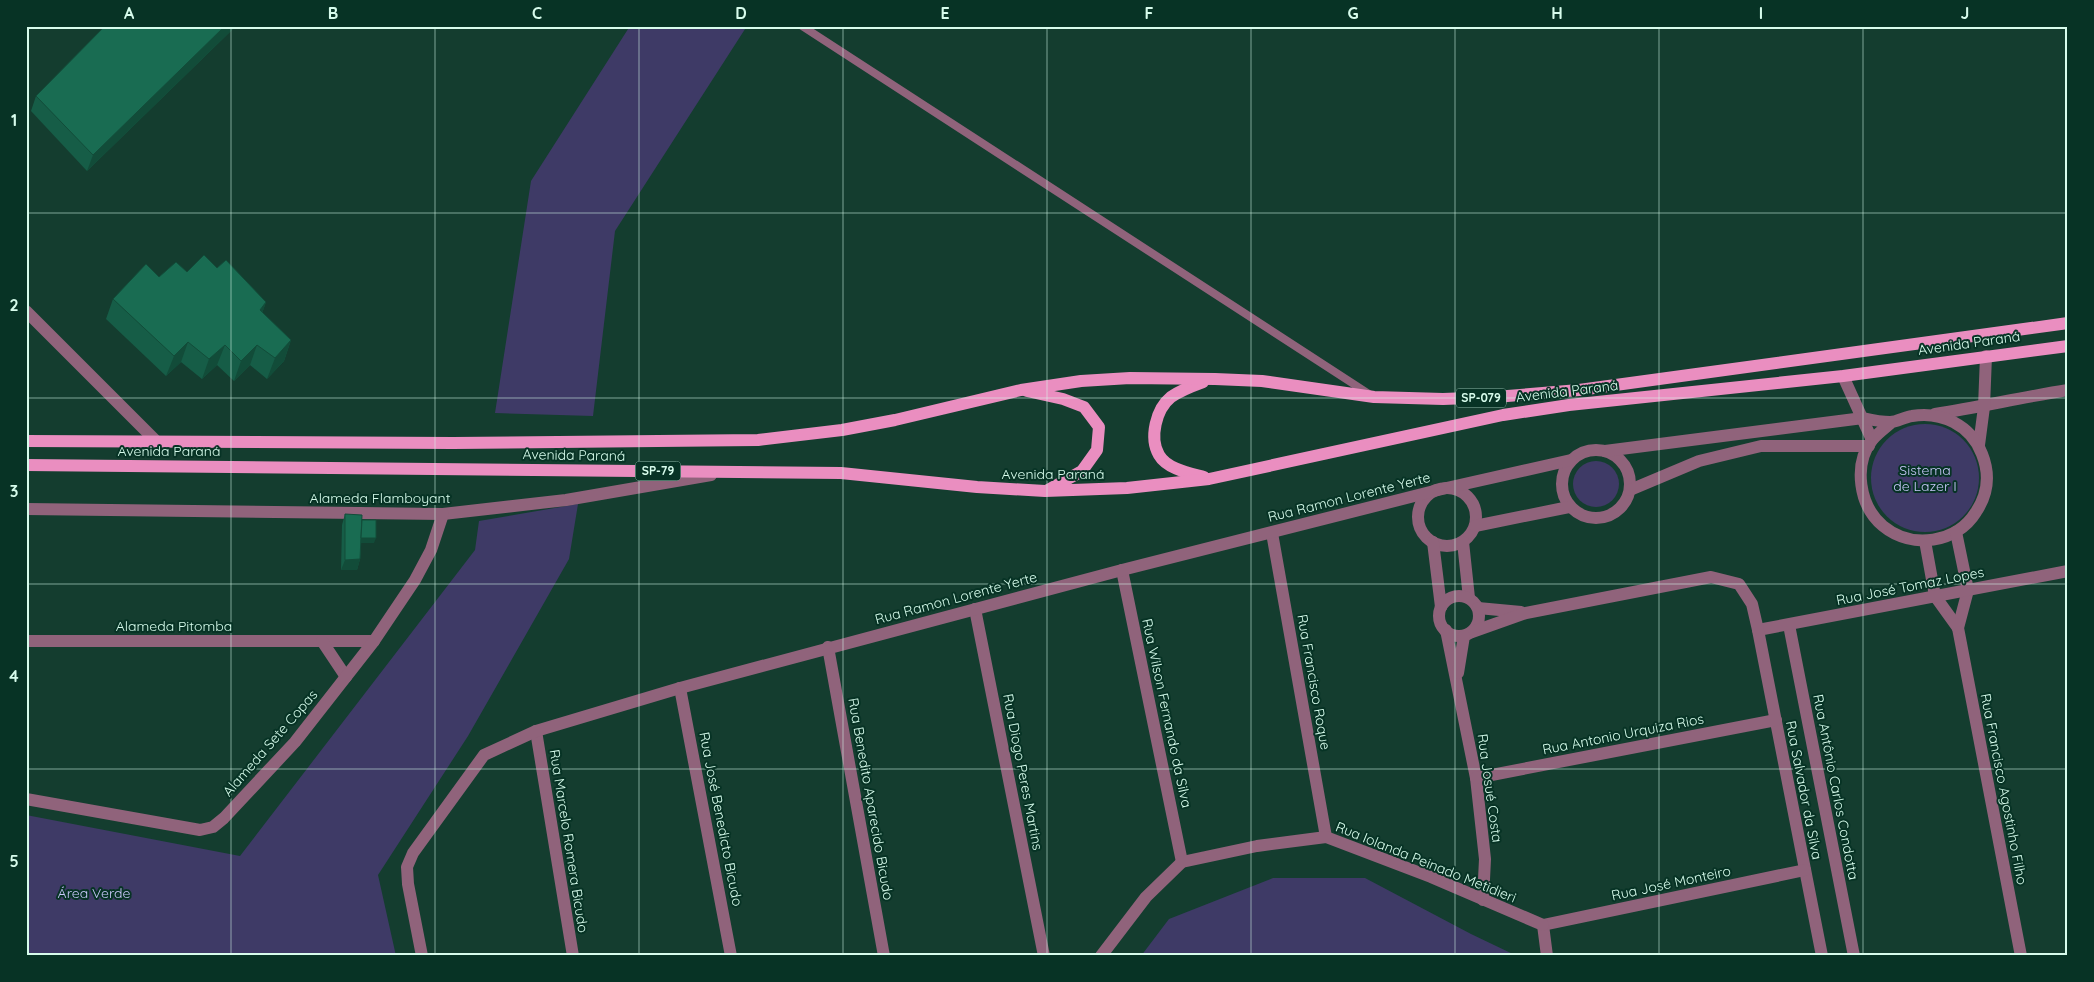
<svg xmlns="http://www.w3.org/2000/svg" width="2094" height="982" font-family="Quicksand,sans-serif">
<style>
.green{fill:#3e3a66}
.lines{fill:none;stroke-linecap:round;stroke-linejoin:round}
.service{stroke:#90637b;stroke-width:8}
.minor{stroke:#90637b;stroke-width:12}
.primary{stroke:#ea8ec0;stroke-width:12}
.wall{fill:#165d47}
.shaded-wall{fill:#124c39}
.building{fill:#196c52;stroke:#124c39}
.grid{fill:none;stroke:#d7fcec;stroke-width:1;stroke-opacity:0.55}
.labels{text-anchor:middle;stroke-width:4;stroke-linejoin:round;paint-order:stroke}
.shield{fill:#073325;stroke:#99c0b0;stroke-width:1}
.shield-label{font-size:12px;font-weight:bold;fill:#d7fcec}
.street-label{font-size:14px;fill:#d7fcec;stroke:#073325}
.park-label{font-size:14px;fill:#cac8fb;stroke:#073325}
.neatline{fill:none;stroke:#d7fcec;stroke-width:2}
.grid-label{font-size:16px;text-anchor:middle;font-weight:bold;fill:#d7fcec}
</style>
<rect width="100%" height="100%" fill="#143d2f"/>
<g class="green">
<path d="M630,26h117l-132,205 -22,185 -98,-3 36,-232z"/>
<circle cx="1925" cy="478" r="54"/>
<circle cx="1596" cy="484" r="23"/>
<path d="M578,504l-9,55 -101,177 -90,139 18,81h-370v-141l214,41 235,-306 4,-29z"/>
<path d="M1273,878h92l106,56 46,22h-376l28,-37z"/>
</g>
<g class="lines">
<path class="service" d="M802,26l567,368"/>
<g class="minor">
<path d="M26,311l131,131"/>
<path d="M1843,376l29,64"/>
<path d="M1935,414c45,-7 88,-17 133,-24"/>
<path d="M1979,445l5,-38 2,-51"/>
<circle cx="1596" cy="484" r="34"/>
<path d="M1605,451l258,-33c9,2 18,4 27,4 7,0 14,-5 22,-6 29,-5 59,9 70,38 8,20 6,40 -6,58 -19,31 -64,38 -93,14 -24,-20 -30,-61 -11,-86 6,-7 13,-12 20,-18"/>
<circle cx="1447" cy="517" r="29"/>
<path d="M1630,490l69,-29 62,-15h108"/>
<path d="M26,509l417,5 123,-14 145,-25"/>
<path d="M1475,526l94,-19"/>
<path d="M1956,532l12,58 -10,38 63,328"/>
<path d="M1272,533l54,304"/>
<path d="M1925,541l10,55 23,32"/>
<path d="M1433,542l8,65"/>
<path d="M1463,542l6,56"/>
<path d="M1122,570l60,292"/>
<circle cx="1459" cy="616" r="20"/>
<path d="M1478,608l43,4"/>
<path d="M975,609l69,347"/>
<path d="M1789,625l65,331"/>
<path d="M1446,630l30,148 9,81 -2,41"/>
<path d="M1758,630l310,-59"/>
<path d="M1472,632l54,-19 185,-36 28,7 13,20 6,26 64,326"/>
<path d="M26,641h348"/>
<path d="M322,641l24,36"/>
<path d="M828,647l56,309"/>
<path d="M1458,673l6,-37"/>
<path d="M680,688l51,268"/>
<path d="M536,731l37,225"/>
<path d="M1476,778l300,-58"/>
<path d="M26,799l174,31 13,-3 11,-9 71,-76 79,-101 41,-61 16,-30 12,-36"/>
<path d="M1543,925l262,-55"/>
<path d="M1543,925l4,31"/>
<path d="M422,956l-14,-72 -1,-17 6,-14 71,-98 52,-24 144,-43 442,-118 320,-81 129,-29"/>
<path d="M1101,956l45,-59 36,-35 75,-16 69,-9 105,40 112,48"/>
</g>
<g class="primary">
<path d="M1203,382c-11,4 -22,8 -32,15 -15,12 -22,41 -12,58 8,14 30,18 45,22"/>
<path d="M1027,391l36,8 21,8 15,20 -2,23 -15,21 -34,19"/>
<path d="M26,441l427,2 305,-3 84,-10 53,-10 126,-30 60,-9 49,-3 85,1 47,2 112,16 69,2 52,-2 84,-7 489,-67"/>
<path d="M26,465l815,8 136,14 68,4 82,-3 82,-9 294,-64 66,-10 274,-29 225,-30"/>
</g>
</g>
<g class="wall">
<path d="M236,26l-149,145 -56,-60 5,-15z"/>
<path d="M217,268l49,34 -4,11 29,27 -7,21 -17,18 -17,-14 -16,16 -17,-16 -15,14 -21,-17 -15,14 -60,-57 7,-20 46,-22z"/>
<path d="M345,514l17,6 12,23h-13l-1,16 -3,11h-16l1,-45z"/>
</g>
<g class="shaded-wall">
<path d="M225,26h11l-149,145 6,-16z"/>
<path d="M266,302l-7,21 1,-13z"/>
<path d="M291,340l-7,21 -17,18 8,-21z"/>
<path d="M188,342l-7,20 -15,14 8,-20z"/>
<path d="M225,345l-8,20 -15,14 7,-20z"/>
<path d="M257,345l-7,20 -16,16 7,-20z"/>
<path d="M361,538h15l-2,5h-15z"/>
<path d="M360,559l-3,11h-16l4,-10z"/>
</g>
<g class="building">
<path d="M105,26h120l-132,129 -57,-59z"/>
<path d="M204,255l13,13 9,-8 40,42 -6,8 31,30 -16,18 -18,-13 -16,16 -16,-16 -16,14 -21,-17 -14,14 -61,-57 33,-35 13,13 17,-15 11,10z"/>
<path d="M345,514l17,1 -2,44 -15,1z"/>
<path d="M362,520h14v18h-15z"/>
</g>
<path class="grid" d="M231,26v930M435,26v930M639,26v930M843,26v930M1047,26v930M1251,26v930M1455,26v930M1659,26v930M1863,26v930M26,213h2042M26,398h2042M26,584h2042M26,769h2042"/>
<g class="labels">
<g class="shield">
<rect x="1456" y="388.5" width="50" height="19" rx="4"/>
<rect x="635.5" y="461.5" width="45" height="19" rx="4"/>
</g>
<g class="shield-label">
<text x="1481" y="402">SP-079</text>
<text x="658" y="475">SP-79</text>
</g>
<g class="street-label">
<text transform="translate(1969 343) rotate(-8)" y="5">Avenida Paraná</text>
<text transform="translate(1567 391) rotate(-7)" y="5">Avenida Paraná</text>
<text x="169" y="456">Avenida Paraná</text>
<text transform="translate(574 455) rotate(1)" y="5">Avenida Paraná</text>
<text x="1053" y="479">Avenida Paraná</text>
<text transform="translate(1349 497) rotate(-14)" y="5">Rua Ramon Lorente Yerte</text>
<text x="380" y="503">Alameda Flamboyant</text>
<text transform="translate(1910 586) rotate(-11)" y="5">Rua José Tomaz Lopes</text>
<text transform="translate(956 598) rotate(-15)" y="5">Rua Ramon Lorente Yerte</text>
<text x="174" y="631">Alameda Pitomba</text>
<text transform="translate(1314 682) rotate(80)" y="5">Rua Francisco Roque</text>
<text transform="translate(1167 713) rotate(78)" y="5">Rua Wilson Fernando da Silva</text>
<text transform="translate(1623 734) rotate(-11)" y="5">Rua Antonio Urquiza Rios</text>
<text transform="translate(270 743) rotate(-49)" y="5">Alameda Sete Copas</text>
<text transform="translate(1023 772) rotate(79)" y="5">Rua Diogo Peres Martins</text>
<text transform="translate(1836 787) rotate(79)" y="5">Rua Antônio Carlos Condotta</text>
<text transform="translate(1490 788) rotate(82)" y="5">Rua Josué Costa</text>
<text transform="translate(2004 789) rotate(79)" y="5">Rua Francisco Agostinho Filho</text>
<text transform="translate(1804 790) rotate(79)" y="5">Rua Salvador da Silva</text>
<text transform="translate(871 799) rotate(80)" y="5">Rua Benedito Aparecido Bicudo</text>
<text transform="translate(721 819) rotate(79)" y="5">Rua José Benedicto Bicudo</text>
<text transform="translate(569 841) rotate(81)" y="5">Rua Marcelo Romera Bicudo</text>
<text transform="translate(1426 862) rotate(22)" y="5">Rua Iolanda Peinado Metidieri</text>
<text transform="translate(1671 883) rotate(-12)" y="5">Rua José Monteiro</text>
</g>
<g class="park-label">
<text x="1925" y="475">Sistema<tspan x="1925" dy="16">de Lazer I</tspan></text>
<text x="94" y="898">Área Verde</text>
</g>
</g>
<rect width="2094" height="982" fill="none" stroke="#073325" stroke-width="55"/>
<rect x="28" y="28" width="2038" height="926" class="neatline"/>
<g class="grid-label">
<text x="129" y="19">A</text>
<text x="333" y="19">B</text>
<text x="537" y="19">C</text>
<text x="741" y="19">D</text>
<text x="945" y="19">E</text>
<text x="1149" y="19">F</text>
<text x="1353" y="19">G</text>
<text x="1557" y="19">H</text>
<text x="1761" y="19">I</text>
<text x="1965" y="19">J</text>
<text x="14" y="126">1</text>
<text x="14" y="311">2</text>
<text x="14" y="497">3</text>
<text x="14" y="682">4</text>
<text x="14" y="867">5</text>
</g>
</svg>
